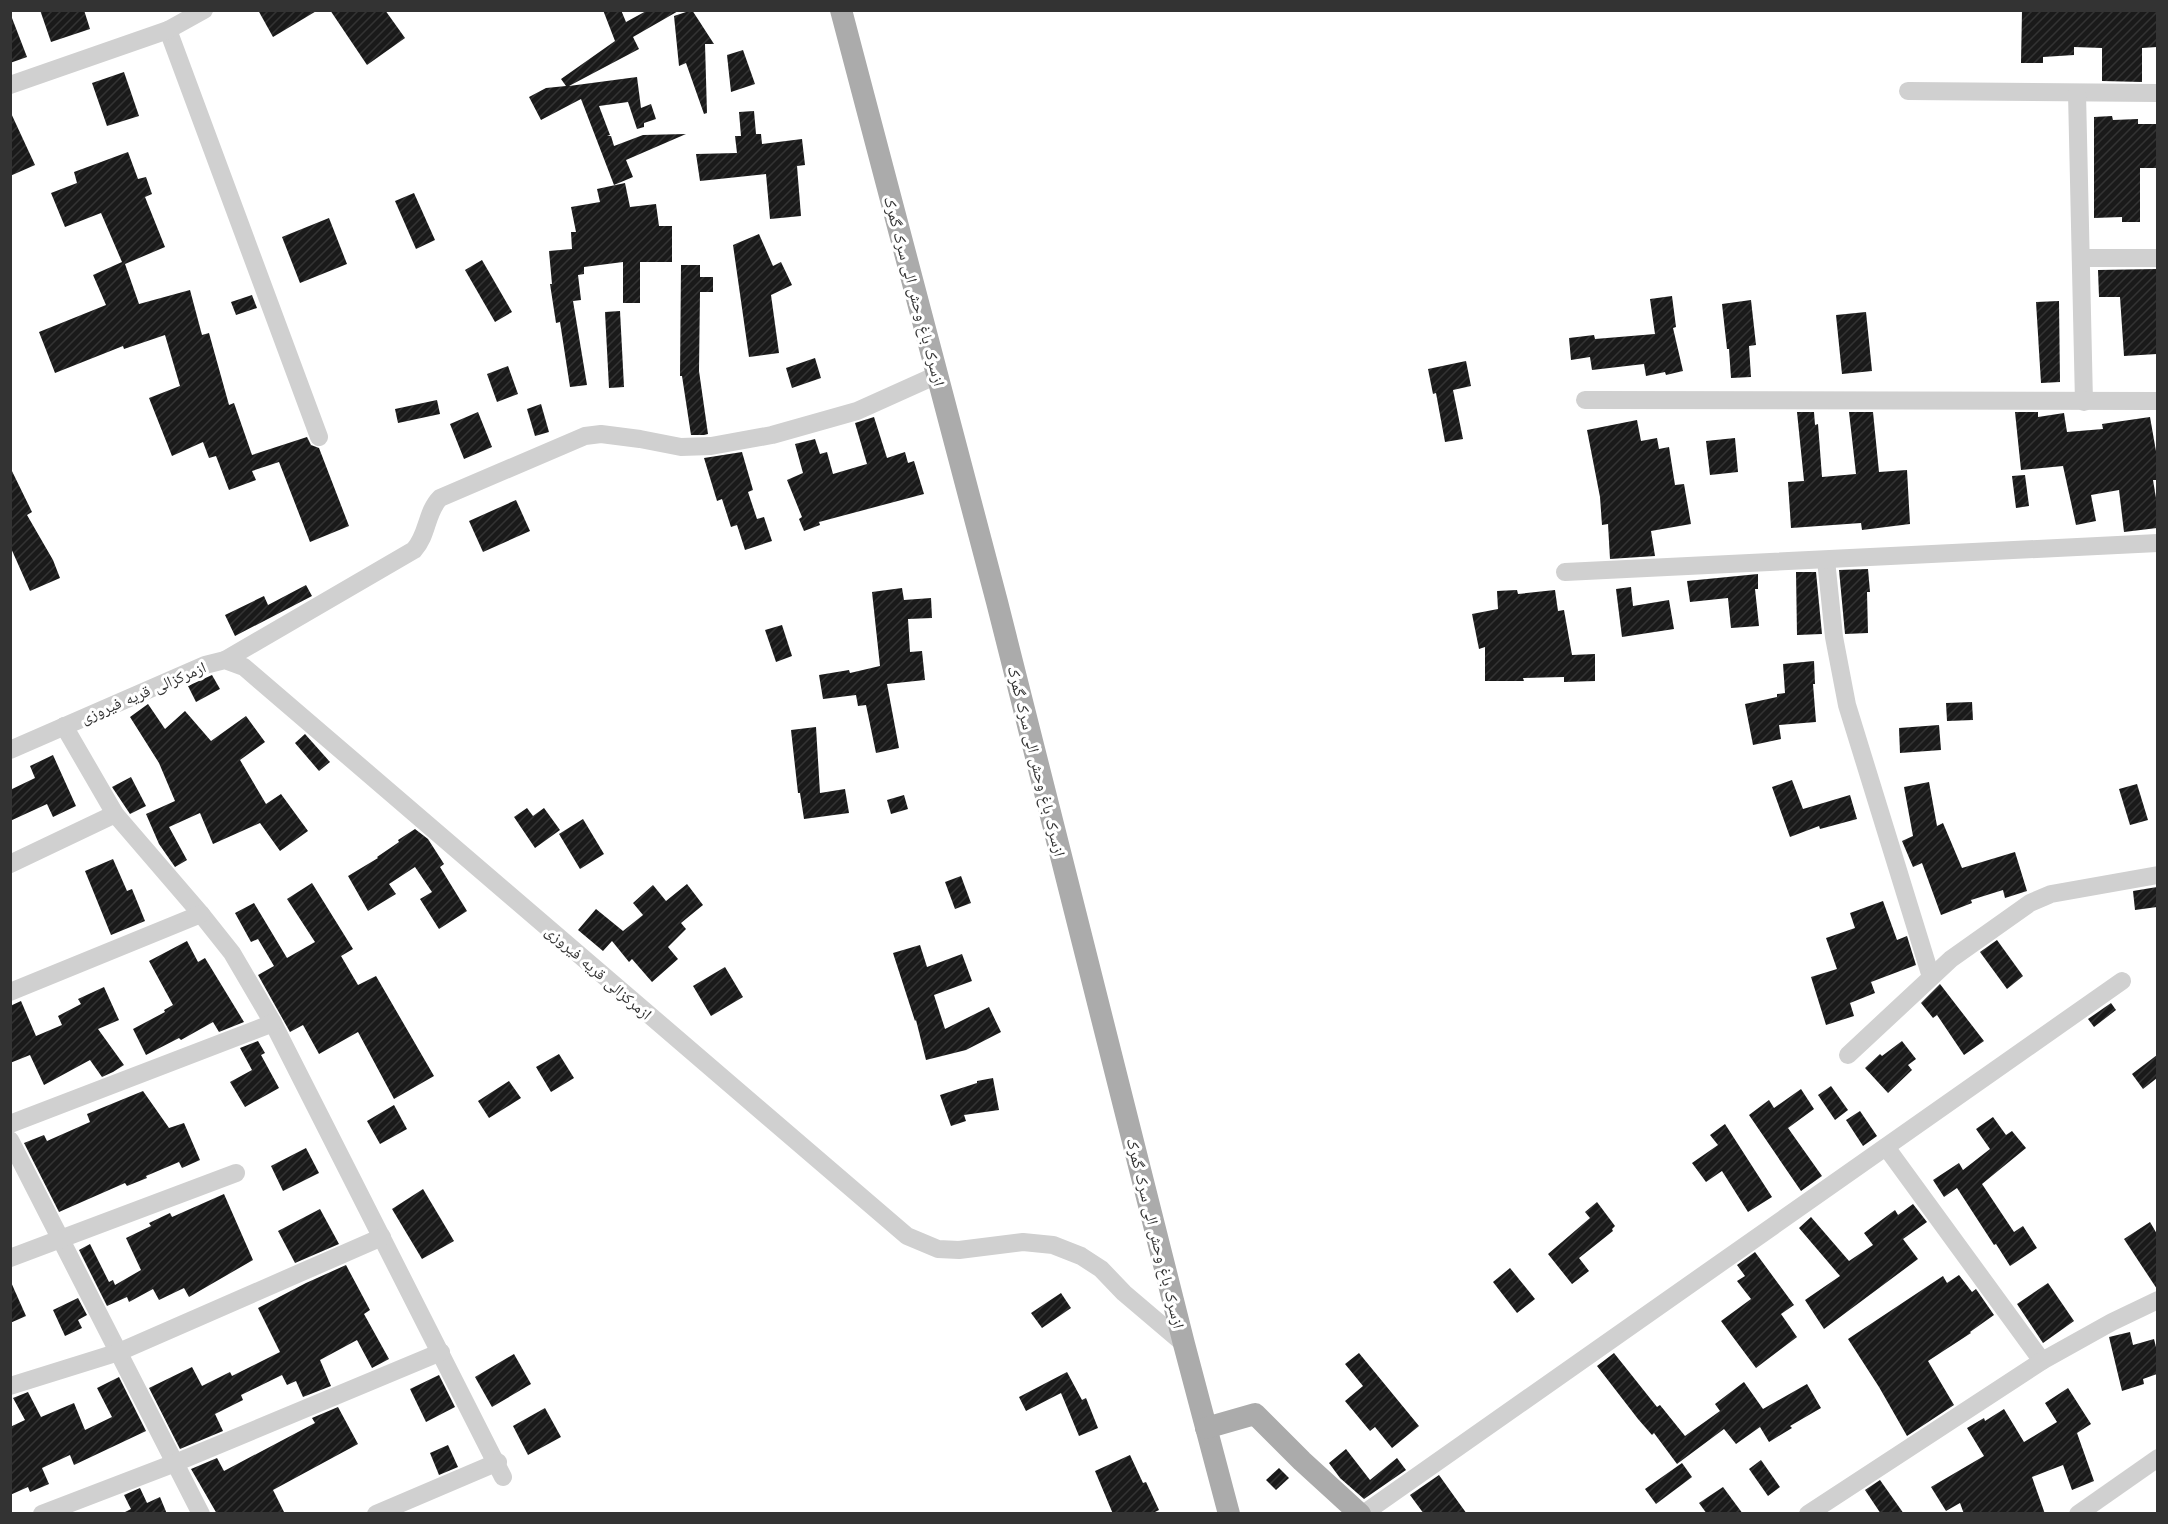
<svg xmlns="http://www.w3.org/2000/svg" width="2168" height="1524" font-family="'Work Sans','Noto Naskh Arabic',sans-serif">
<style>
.building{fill:url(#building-hatch)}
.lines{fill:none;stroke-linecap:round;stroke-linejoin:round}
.minor{stroke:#d0d0d0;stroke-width:18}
.major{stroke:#ababab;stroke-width:22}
.labels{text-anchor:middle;stroke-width:6;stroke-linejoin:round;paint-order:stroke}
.street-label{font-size:16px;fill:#333;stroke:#fff}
</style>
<defs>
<pattern id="building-hatch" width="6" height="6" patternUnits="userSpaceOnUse" patternTransform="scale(1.5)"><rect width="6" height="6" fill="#1a1a1a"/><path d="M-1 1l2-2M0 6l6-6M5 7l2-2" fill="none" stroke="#333"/></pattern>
</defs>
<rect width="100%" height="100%" fill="#fff"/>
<g class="building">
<path d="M40,10h44l6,19 -39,13z"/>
<path d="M258,10h60l-45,27z"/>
<path d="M330,10h55l20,28 -38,27z"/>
<path d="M603,10h18l5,12 22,-12h32l-47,27 6,12 -70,37 68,-9 4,31 10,-4 5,15 -12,4v4l-7,2 -9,-27 -29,4 11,29 -3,1h4l3,10 29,-11 43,-1 -60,26 7,17 -19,8 -33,-86 -40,21 -12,-23 17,-9 20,-2 -5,-7 54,-38z"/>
<path d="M692,10l22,34h-9l2,69 -3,1 -18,-51 -7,3 -5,-50z"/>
<path d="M2022,10h135v37l-15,1v34l-40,-1v-33l-28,-1v8l-31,2v6h-22z"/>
<path d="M10,18h2l15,39 -17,6z"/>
<path d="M743,50l12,34 -24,8 -4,-37z"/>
<path d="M124,72l15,44 -32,10 -15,-43z"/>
<path d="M10,111l25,54 -25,11z"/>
<path d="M754,111l2,23h5l1,10 40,-5 3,26 -8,1 4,50 -31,3 -4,-45 -66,7 -4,-27 41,-1 -2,-17h6l-2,-24z"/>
<path d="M2112,116l1,4 25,-1v5h19v44h-17v54h-18v-5l-28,1v-101z"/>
<path d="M128,152l10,27 8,-2 6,17 -7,3 20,50 -40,17 14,40 51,-14 12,45 7,-2 20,72 5,-2 18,52 55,-18 4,8 8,3 30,78 -39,16 -31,-80 -27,9 4,9 -27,10 -13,-34 -7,2 -6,-16 -31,14 -23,-58 31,-12 -15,-51 -41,14 -1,-3 -68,27 -16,-41 67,-27 -13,-30 29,-13 -21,-49 -36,14 -14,-34 26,-10 -3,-11z"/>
<path d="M625,183l5,24 26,-3 3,22h13v36h-32v41h-17v-41l-39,5v7l-6,1 3,25 -8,1 14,84 -17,2 -10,-65 -4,1 -6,-39h2l-3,-33 23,-2 -1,-17h5l-5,-25 29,-5 -3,-13z"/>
<path d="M414,193l21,47 -19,9 -21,-48z"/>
<path d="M329,218l18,46 -47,19 -18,-46z"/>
<path d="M759,234l14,32 8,-4 11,23 -21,10 8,58 -30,4 -16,-112z"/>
<path d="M482,260l30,52 -17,10 -30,-52z"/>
<path d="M681,265h19v12h13v15h-13l-1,79 9,63 -4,1h-13l-9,-59h-2z"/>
<path d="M2157,269v85l-33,2 -4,-59h-21l-1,-27z"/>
<path d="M252,295l5,13 -21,7 -5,-13z"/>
<path d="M1672,296l4,31 -3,1 10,43 -17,4 -1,-3 -19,4 -2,-12 -52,6 -2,-13 -19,3 -2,-22 25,-3 1,4 60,-5 -5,-35z"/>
<path d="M1751,300l5,45 -7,1 2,31 -20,1 -2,-29h-2l-5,-45z"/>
<path d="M2059,301l1,81 -19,1 -5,-81z"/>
<path d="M620,311l4,76 -15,1 -4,-76z"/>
<path d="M1866,312l6,59 -30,3 -6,-59z"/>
<path d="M815,358l6,20 -29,10 -6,-20z"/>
<path d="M1466,361l5,25 -18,4 10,49 -18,3 -9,-49 -3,1 -5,-25z"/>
<path d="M508,366l10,28 -21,8 -10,-28z"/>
<path d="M437,400l3,14 -42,9 -3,-14z"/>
<path d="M541,404l8,28 -14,4 -8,-27z"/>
<path d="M478,412l14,35 -28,12 -14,-35z"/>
<path d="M1797,412h17l1,13 3,-1 4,53 34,-3 -7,-62h24l6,60 28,-2 3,54 -48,6 -1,-7 -70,5 -3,-46 16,-1z"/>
<path d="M2015,412h23v5l26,-4 3,19 36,-3 -1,-5 48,-7 7,40v23h-4l4,24v24l-33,4 -5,-42 -28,5 5,26 -20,4 -13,-59 -42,4z"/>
<path d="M874,417l13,41 18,-6 3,11 6,-2 10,33 -105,28 1,3 -16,6 -5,-12 3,-2 -15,-37 16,-7 -8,-29 20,-5 5,15 7,-2 6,22 34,-10 -12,-41z"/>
<path d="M1637,420l4,21 16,-3 2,11 10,-2 6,38 9,-1 7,40 -40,7 4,25 -45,3 -2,-35 -6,1 -2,-28 -13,-67z"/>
<path d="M1735,438l3,34 -28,3 -4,-34z"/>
<path d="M742,452l11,38 -5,2 9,27 7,-2 8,24 -27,9 -8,-25 -6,2 -9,-28 -5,2 -13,-43z"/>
<path d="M10,467l22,45 -5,3 26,45 7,18 -30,13 -20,-45z"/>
<path d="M2025,475l4,31 -13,2 -4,-32z"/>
<path d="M516,500l14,31 -47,21 -14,-31z"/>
<path d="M1868,569l2,23h-3l1,41 -23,1 -6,-64z"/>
<path d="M1796,572h20l6,62 -25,1z"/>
<path d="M1758,574v15h-3l4,37 -28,2 -3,-30 -38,4 -3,-21z"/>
<path d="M306,585l6,11 -77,40 -10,-21 39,-19 4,9z"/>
<path d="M1631,587l2,19 36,-6 5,29 -52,8 -6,-48z"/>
<path d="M902,588l2,12 27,-2 1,20 -24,1 2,33 12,-1 3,29 -38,4 12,64 -23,5 -10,-48 -8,1 -2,-11 -33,4 -4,-24 30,-5 1,3 30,-7 -8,-74z"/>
<path d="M1517,590l1,4 37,-4 3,21 6,-1 8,45 23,-1v27l-31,1v-5l-41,1 1,3h-39v-34l-6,2 -7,-35 26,-5 -1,-18z"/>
<path d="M782,625l10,31 -16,6 -11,-32z"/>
<path d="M1814,661l1,23h-2l3,38 -37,3 2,14 -28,6 -8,-41 32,-7v-3l8,-1 -2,-29z"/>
<path d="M212,675l8,14 -24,13 -8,-16z"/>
<path d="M1972,702l1,18 -26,1 -1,-18z"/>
<path d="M148,704l17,25 20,-18 26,30 35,-25 19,26 -25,18 26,44 15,-10 27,37 -28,20 -20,-28 -47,21 -13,-31 -31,14 18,33 -12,7 -16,-23 -13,-30 29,-13 -16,-38 -29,-46z"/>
<path d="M1939,725l2,25 -41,3 -1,-25z"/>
<path d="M816,727l4,66 25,-4 4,24 -45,6 -4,-26h-2l-7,-63z"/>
<path d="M305,734l25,28 -11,9 -24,-28z"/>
<path d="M53,755l23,51 -23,11 -6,-13 -37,17v-31l25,-12 -5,-12z"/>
<path d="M131,777l15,29 -16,8 -18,-27z"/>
<path d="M1792,780l11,29 47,-14 7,24 -37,10 -1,-3 -29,11 -18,-50z"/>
<path d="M1929,782l8,44 6,-3 19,45 53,-16 12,39 -22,7 -2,-8 -32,10 1,3 -31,12 -19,-52 -9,4 -11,-26 11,-5 -9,-49z"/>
<path d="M2137,784l11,36 -18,5 -11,-36z"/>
<path d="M904,795l4,14 -17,5 -4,-14z"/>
<path d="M527,808l6,8 11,-8 16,22 -25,18 -21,-31z"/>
<path d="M583,819l21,35 -24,15 -21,-35z"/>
<path d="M415,829l13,10 16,25 -4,3 27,44 -28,18 -19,-30 12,-7 -17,-25 -26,17 7,10 -28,17 -20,-35 30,-18 -1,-1 22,-15 -1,-2z"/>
<path d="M113,859l14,32 5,-2 13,32 -34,14 -26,-64z"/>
<path d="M961,876l10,27 -16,6 -10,-27z"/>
<path d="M312,883l41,66 -12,7 17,29 18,-9 58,100 -40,23 -36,-67 -39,22 -16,-29 -13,7 -32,-57 16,-9 -16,-27 -7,3 -16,-29 19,-10 33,55 28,-16 -28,-43z"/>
<path d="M687,884l16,21 -22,18 5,6 -18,18 10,12 -26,23 -20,-23 -3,3 -17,-21 -9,10 -25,-21 18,-21 27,22 20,-16 -10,-12 20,-18 13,16z"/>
<path d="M2157,887v20l-22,3 -2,-19z"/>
<path d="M1883,901l14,39 10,-4 9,29 -45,17 4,11 -25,10 4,13 -28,9 -15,-48 26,-8 -11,-31 29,-10 -5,-15z"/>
<path d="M1997,940l26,36 -16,13 -27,-37z"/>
<path d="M187,941l11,21 7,-4 39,64 -25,10 -6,-10 -32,18 -2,-2 -33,17 -13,-26 32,-17 -1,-2 9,-5 -24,-44z"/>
<path d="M920,945l7,22 35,-13 10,27 -38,14 11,34 44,-22 12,25 -35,18 -40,10 -10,-40 -1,1 -22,-68z"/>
<path d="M725,967l18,30 -32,19 -18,-30z"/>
<path d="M1940,984l44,57 -20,14 -27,-40 -4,3 -12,-15z"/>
<path d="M104,987l15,33 -21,9 26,36 -11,7 -11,5 -12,-17 -46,25 -14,-30 -20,8v-57l11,-5 15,35 26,-11 -4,-9 23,-12 -3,-5z"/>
<path d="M2111,1003l5,7 -22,17 -6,-8z"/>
<path d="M258,1041l7,12 -4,2 18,33 -34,19 -15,-25 22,-12 -12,-22z"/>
<path d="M1902,1041l14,18 -8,6 4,5 -24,23 -23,-25 15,-14 2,2z"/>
<path d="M559,1054l15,24 -23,14 -15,-25z"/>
<path d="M2157,1055v23l-14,11 -11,-15z"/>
<path d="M993,1078l6,32 -35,5 2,6 -15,5 -11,-31 37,-12v-2z"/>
<path d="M509,1081l12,17 -32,20 -11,-17z"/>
<path d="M1831,1086l17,24 -13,10 -17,-25z"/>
<path d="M1801,1089l13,20 -26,19 34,48 -21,15 -52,-76 20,-15 5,8z"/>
<path d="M143,1091l26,37 15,-5 16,37 -18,8 -3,-6 -33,14 1,2 -20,8 -2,-3 -66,29 -35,-69 20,-8 3,6 43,-19 -3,-8z"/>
<path d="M394,1105l13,24 -27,15 -13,-23z"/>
<path d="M1860,1111l17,25 -14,10 -17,-26z"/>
<path d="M1993,1117l13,18 6,-4 14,17 -44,36 32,48 9,-6 14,22 -27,18 -14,-22 -2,1 -37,-57 -13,9 -11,-17 26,-17 4,7 27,-21 -14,-20z"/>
<path d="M1725,1124l47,73 -24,15 -26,-41 -16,11 -14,-19 26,-18 -8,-10z"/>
<path d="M306,1148l13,25 -36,18 -12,-25z"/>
<path d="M423,1189l31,52 -32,18 -30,-50z"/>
<path d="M224,1194l29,66 -64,37 -5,-9 -25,12 -6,-11 -24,13 -2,-5 -20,9 -28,-56 11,-6 19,38 4,-2 2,5 26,-15 -15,-32 25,-12 -2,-3 21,-10 2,4z"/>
<path d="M1597,1202l18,24 -3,3 1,2 -34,27 10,13 -17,13 -24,-30 42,-36 -5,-6z"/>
<path d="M1913,1204l14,18 -24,17 15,20 -94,70 -19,-29 35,-24 -41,-48 12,-11 38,44 24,-16 -9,-12 31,-23 3,5z"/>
<path d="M320,1209l19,35 -44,19 -17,-32z"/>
<path d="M2150,1222l7,12v55l-33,-50z"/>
<path d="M1755,1252l39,53 -13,9 16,23 -41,31 -35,-47 30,-22 -14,-18 8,-5 -8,-11z"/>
<path d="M346,1265l24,45 -6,4 25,45 -17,9 -15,-28 -37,20 11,26 -28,11 -7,-16 -9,4 -5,-10 -41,20 2,5 -28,14 8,17 -43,18 -31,-61 43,-21 10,19 28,-14 2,4 48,-24 -22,-44 48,-25z"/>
<path d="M1510,1268l25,31 -18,14 -24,-31z"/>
<path d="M1959,1275l13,17 4,-3 18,26 -24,17 1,1 -43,28 26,44 -47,31 -28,-49 -31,-48 95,-63 4,7z"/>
<path d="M10,1280l16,36 -16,7z"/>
<path d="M2048,1283l26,38 -31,22 -26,-39z"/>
<path d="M1061,1293l10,15 -29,20 -11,-15z"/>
<path d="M78,1298l9,17 -9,5 4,8 -17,8 -12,-26z"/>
<path d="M2130,1332l3,13 21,-6 3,12v23l-14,5 1,5 -22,7 -13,-54z"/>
<path d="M1359,1353l60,73 -27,22 -17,-21 -5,4 -25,-30 18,-15 -18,-22z"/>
<path d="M1614,1353l43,54 3,-2 25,31 35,-25 -5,-7 29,-22 19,27 44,-25 14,24 -31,18 2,2 -23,14 -9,-15 -24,17 -12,-15 -47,35 -23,-31 -2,2 -14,-16 -41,-53z"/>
<path d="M514,1354l17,30 -39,23 -17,-30z"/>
<path d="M1067,1372l15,28 4,-2 12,30 -19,8 -18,-43 -35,18 -7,-14z"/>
<path d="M439,1375l16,32 -29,15 -16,-33z"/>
<path d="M119,1377l27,54 -72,34 -4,-10 -28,13 7,16 -19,8 -2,-5 -18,8v-68l15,-7 -12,-22 15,-6 13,25 33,-14 11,27 27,-13 -15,-29z"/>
<path d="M2068,1388l23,36 -14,9 17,48 -22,9 -9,-25 -31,12 13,37h-81l-4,-11 -14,8 -15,-24 53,-31 -17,-28 17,-10 1,3 19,-12 20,33 33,-20 -12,-19z"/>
<path d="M338,1407l20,37 -85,46 12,24h-68l-26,-45 26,-11 7,13 91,-48 -3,-5z"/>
<path d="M545,1408l16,29 -33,18 -15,-29z"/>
<path d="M448,1445l10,22 -19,8 -9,-22z"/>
<path d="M1346,1449l24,31 27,-22 9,12 -42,29 -24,-21 -11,-15z"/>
<path d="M1130,1455l13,28 3,-1 13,28 -8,4h-38l-18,-43z"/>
<path d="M1761,1460l19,27 -12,9 -19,-27z"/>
<path d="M1682,1463l10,14 -36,27 -11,-15z"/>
<path d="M1279,1468l10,10 -13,12 -10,-10z"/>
<path d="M1439,1475l20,28 8,11h-43l-14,-19z"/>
<path d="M1880,1480l24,34h-23l-16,-24z"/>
<path d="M1723,1487l20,27h-36l-8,-11z"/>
<path d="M140,1488l7,15 13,-6 7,17h-46l10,-5 -7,-14z"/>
</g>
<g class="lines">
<g class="minor">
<path d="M168,30l151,407"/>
<path d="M10,85l158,-55 36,-20"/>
<path d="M1908,91l250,2"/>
<path d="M2077,93l7,309"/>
<path d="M2082,258h76"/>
<path d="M1585,400l573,1"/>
<path d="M1826,560l8,77 13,68 84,272"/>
<path d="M1565,572l593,-29"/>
<path d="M225,660l189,-110c14,-15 12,-38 26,-52l145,-62 16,-2 39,5 41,8 30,-1 61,-11 85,-24 80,-36"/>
<path d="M64,726l51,88 86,100 31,39 41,70 230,454"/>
<path d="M10,750l195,-85 20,-5 19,7 663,569 31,13 21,1 64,-8 30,3 28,11 20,13 23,24 60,51"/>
<path d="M10,864l105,-50"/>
<path d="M10,992l191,-78"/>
<path d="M1848,1055l103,-96 79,-56 21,-9 107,-19"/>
<path d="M10,1124l263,-101"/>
<path d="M10,1140l191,374"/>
<path d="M1886,1147l156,214"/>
<path d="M10,1258l226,-85"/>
<path d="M10,1386l109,-34 263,-115"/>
<path d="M42,1514l133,-51 266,-111"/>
<path d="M376,1514l122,-52"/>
<path d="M1363,1514l759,-533"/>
<path d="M1808,1514l234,-153 70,-39 46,-22"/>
<path d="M2078,1514l80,-56"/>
</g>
<g class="major">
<path d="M841,10l156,592 187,742 45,170"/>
<path d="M1206,1428l49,-14 47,47 58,53"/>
</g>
</g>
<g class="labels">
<g class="street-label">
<text transform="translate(915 291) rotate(75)" y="6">ازسرک باغ وحش الی سرک گمرک</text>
<text transform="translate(143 692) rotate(-23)" y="6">ازمرکزالی قریه فیروزی</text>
<text transform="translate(1037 761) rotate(76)" y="6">ازسرک باغ وحش الی سرک گمرک</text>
<text transform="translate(599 972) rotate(41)" y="6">ازمرکزالی قریه فیروزی</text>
<text transform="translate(1156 1233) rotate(76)" y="6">ازسرک باغ وحش الی سرک گمرک</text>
</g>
</g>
<rect width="2168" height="1524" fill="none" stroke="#333333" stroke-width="24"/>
</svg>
